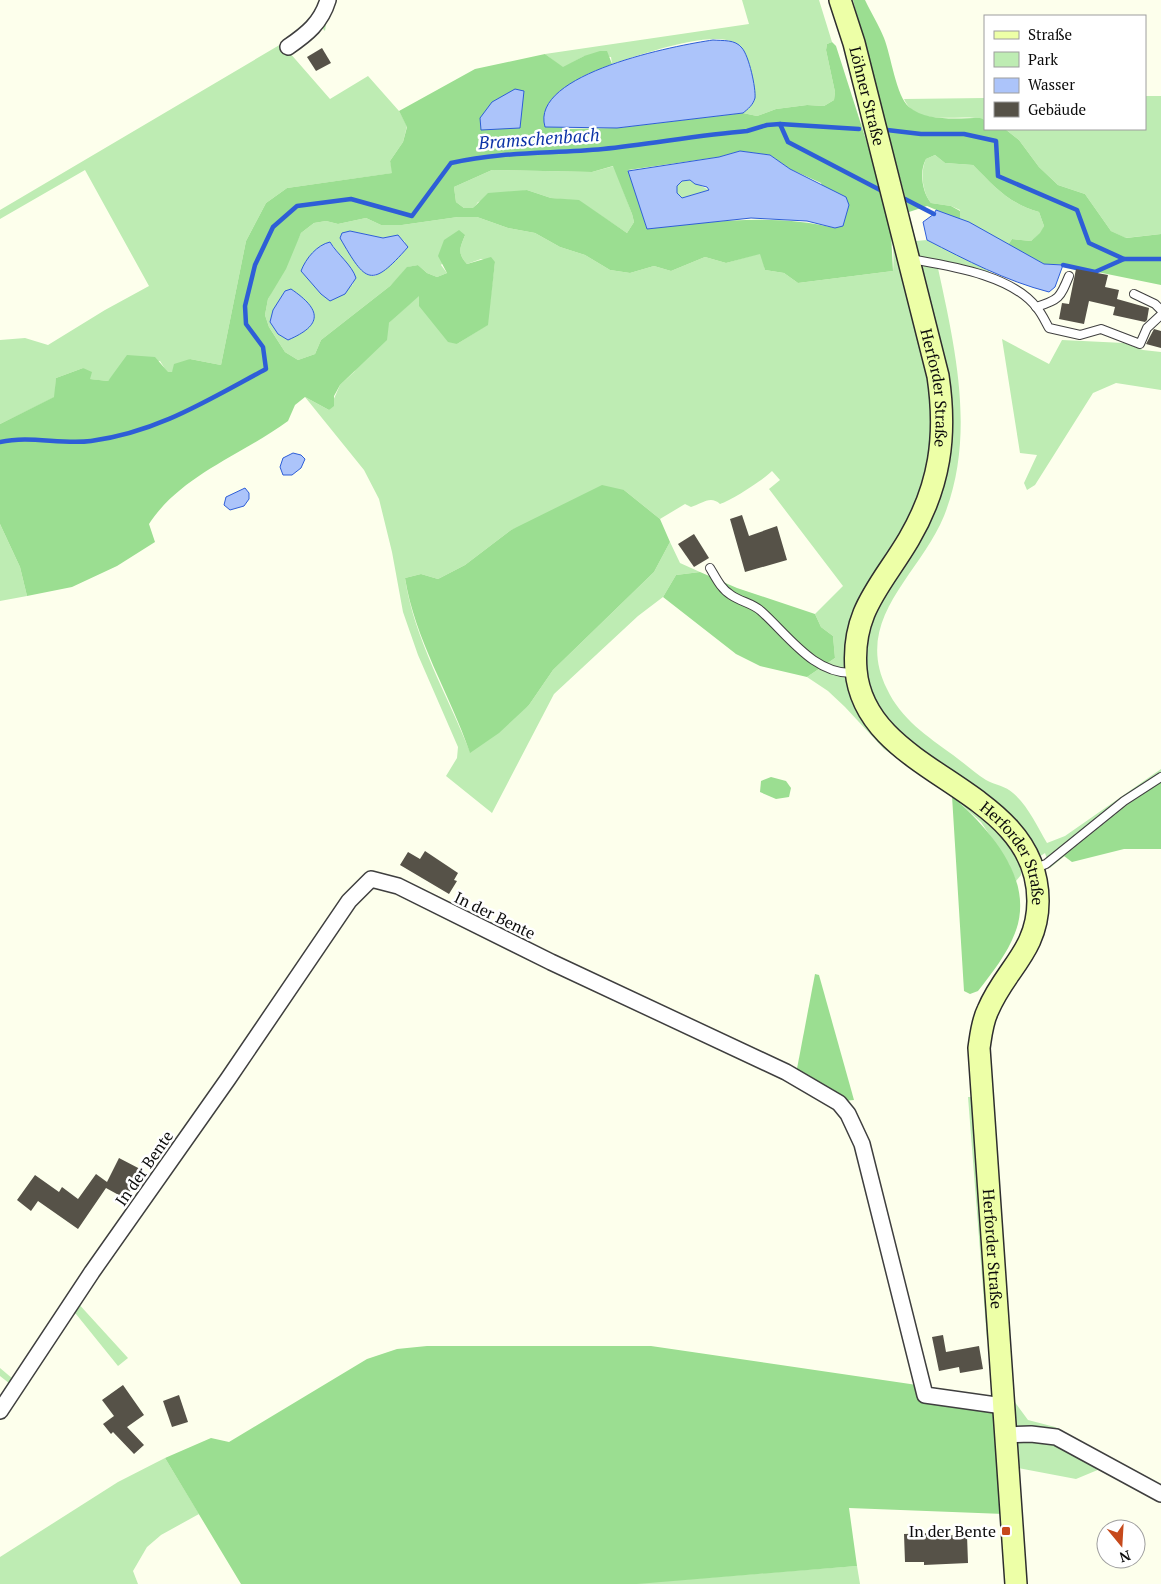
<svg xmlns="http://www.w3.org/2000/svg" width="1161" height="1584" font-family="'PT Serif',serif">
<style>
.green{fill:#beecb3;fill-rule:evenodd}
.forest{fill:#9bde91;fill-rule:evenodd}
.water{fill:#acc4fa;stroke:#2e5ed7;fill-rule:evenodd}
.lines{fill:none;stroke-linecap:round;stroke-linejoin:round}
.stream{stroke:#2e5ed7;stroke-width:4.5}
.building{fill:#565248}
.lane-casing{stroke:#3f3f3f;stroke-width:10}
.street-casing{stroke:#3f3f3f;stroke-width:18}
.secondary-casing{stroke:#2e2e2e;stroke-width:24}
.lane{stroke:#fff;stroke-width:8}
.street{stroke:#fff;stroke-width:15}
.secondary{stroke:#edffa7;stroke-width:21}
.poi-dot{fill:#c6491b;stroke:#fff;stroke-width:2}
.labels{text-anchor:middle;stroke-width:5;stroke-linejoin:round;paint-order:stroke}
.street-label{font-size:16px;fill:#0c0c0c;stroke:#fff}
.poi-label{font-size:16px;fill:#0c0c0c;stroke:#fff;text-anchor:end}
.water-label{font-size:18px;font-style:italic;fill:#0d33a7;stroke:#fff}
</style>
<rect width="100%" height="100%" fill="#fdffec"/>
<g class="green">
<path d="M742,0h77l13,42 -5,2 -1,6 9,42 -1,8 -10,6 -17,-1 -31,4 -19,7 -14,-3c13,-10 12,-18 10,-33 -2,-13 -7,-30 -18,-37 -23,-14 -98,13 -123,21l-1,-7 -27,-1 -21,12 -18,-14 204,-30z"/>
<path d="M327,17l-2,14 -4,-4 -32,25 41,47 38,-23 31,35 8,15 -4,16 -13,19 3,12 -106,15 -21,15 -20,38 -25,124 -31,-6 -18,13h-5l-7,-11 -44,11 -8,9 -19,-2 -6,-11 -27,10 -1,19 -55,27v-84l25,-2 23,7 57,-35 44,-24 -64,-116 -85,49v-9z"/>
<path d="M1145,96h16v138l-36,4 -14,-7 -26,-37 -27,-9 -19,-18 -20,-27 -14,-11h140z"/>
<path d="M985,98v22c-24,-8 -68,9 -81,-21z"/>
<path d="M861,123l25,3 30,115 11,-1 62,31 1,5 -54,-17c18,84 41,174 8,257 -24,59 -92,103 -57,173 14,30 40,47 66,66 11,8 22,18 33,25 9,5 20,6 27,13 15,13 24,33 34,50l18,-7 96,-67v13l-34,23 -77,63 -5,-15 -24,16v6l-5,6 -7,-17 -28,-42 -29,-26 -68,-47 -39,-42 -17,-16 -21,-14 28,-19 -2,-22 -12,-9 -6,-13 28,-28 -74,-97 11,-9 -8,-9c-9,9 -40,29 -52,33 -10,-9 -18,0 -29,3l-6,-3 -25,15 -36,-29 -113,40 -46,35 -27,14 -17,-5 -16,4c9,61 43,118 65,174l59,-47 24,-35 101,-98 16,-30 10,21 20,9 -24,3 -13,22 -25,19 -84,78 -62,119 -46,-37 11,-18 1,-11 -40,-92 -15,-43 -11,-60 -13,-53 -15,-29 -59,-73 24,13 11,-25 14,-13 35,-49 30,-28 38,49 30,-19 8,-63 -14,-3 -14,5c-10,-11 -7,-16 -2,-29l-24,30 6,8 -10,4 -10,-4 -9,-8 -10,2 -18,19 -69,54 -6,14 -17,6 -13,-8 -16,-25 -4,-12 3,-16 33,-66 13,-10 12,-2 12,3 28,-6 15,7h21l56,-8h19l31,11 27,5 25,14 25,8 25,15 20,3 24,-7 17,5 34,-14 21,6 35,-10 4,17 19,3 14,10 95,-12c4,-51 -17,-99 -32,-148zM350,231l33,7 15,-2 7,6 -2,11 -28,23c-21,-2 -21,-28 -25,-45zM330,242l24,31 -1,11 -7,6zM285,291l3,49 -10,-6 -8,-12 3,-11z"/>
<path d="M935,155l10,8 28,2c22,22 35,38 66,47l5,14 -3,7 -10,8 -19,-2 -4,6 -39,-23 -9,-2v-10l-9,-4 -20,-3c-9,-11 -11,-32 -5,-44z"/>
<path d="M614,166l18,48 2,8 -7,11 -48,-32 -28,-3 -24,-8 -49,12 -5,7 -9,-1 -8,-6 -2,-15 38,-17 100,2z"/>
<path d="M690,180l19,10 -27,8 -5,-5v-7l5,-5z"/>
<path d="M1002,339l47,25 13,-24 62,3 19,7 18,2v38l-45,-7 -23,10 -58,92 -8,5 -3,-7 13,-28 -17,-2z"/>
<path d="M0,524l20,43 7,29 -27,5z"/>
<path d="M968,1097h3l21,243h-5z"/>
<path d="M76,1301l52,57 -10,8 -42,-52 -5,-1 -52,78 -19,-15v-8l13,11z"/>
<path d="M1011,1397l17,23 27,7 106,59v16l-61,-33 -24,10 -58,-11z"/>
<path d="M165,1458l34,56 -38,21 -14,12 -14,24 5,13h-138v-27l118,-75z"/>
<path d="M857,1566l3,18h-223l1,-1z"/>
</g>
<g class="forest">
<path d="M853,0h12c6,13 14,25 19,38 7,17 12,58 25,69 18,15 49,11 71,11l5,2v9h20l14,11 20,27 19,18 27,9 26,37 15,7 35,-4v51l-98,-20 -19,-1 -36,-19 4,-6 19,2 9,-8 4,-7 -5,-14c-31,-9 -44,-25 -66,-47l-28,-2 -10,-8 -9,4c-7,12 -4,33 5,44l20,3 9,5v9l-33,-14 -18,6z"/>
<path d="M832,42l4,4 54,169 3,56 -95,12 -14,-10 -19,-3 -5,-16 -34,9 -21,-6 -34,14 -17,-5 -24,7 -20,-3 -25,-15 -25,-8 -25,-14 -27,-5 -31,-11h-19l-56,8h-21l-15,-7 -28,6 -12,-3 -12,2 -13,10 -15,36 -18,30 -3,16 4,12 16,25 13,8 17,-6 6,-14 69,-54 17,-19 11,-2 9,8 10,4 10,-4 -9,-17 6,-16 15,-10 6,5c-5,13 -8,18 2,29l24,-7 4,5 -7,63 -31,19 -9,-2 -29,-36v-10l-30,27 -2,17 -47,45 -6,11v10l-5,4 -24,-13 -10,8 -7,16c-46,34 -107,54 -139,103l6,18 -38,24 -45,21 -45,9 -7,-29 -20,-43v-100l54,-27 2,-19 27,-10 9,4 -2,7 18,2 19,-26 28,2 13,15h4l2,-8 16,-5 31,6 25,-124 20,-38 21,-15 105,-15 -2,-12 13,-19 4,-15 -8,-16 76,-42 70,-15 18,13 21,-11 16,-5h7l5,13 -31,13 -19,52 55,-1 126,-15 14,3 19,-7 31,-4 17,1 10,-6 1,-8 -9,-42 1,-6zM740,151l30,4 20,14 31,14 14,45c-64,-15 -124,-6 -188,1l-19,-59 91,-13zM613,166l19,48 2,8 -7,11 -48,-33 -28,-2 -24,-8 -39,3 -15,15h-9l-8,-6 -2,-15 38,-17 100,2z"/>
<path d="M602,485l22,5 36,29 10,23 -16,30 -101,98 -24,35 -30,28 -29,20c-20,-59 -55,-113 -65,-175l16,-4 17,5 27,-14 46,-35z"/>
<path d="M700,572l37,16 78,26 6,13 12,9 2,22 -28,19 -47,-11 -24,-12 -73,-57 13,-22z"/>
<path d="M771,777l15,4 5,7 -2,9 -13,2 -16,-7 1,-11z"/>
<path d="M1161,782v67h-37l-52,13 -8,-6 63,-51z"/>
<path d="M952,796c37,33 84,83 63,137 -8,21 -23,40 -37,58l-8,3 -6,-3z"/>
<path d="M815,974l4,1 35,125 -12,1 -46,-27z"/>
<path d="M427,1346h224l266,39 2,14 70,10 9,9 6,96 -155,-6 8,58 -220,18h-396l-76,-126 46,-20 18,4 138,-83 30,-10z"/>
</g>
<g class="water">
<path d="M713,40c10,1 22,-1 29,8 7,8 14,40 13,50 -2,7 -7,11 -12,15l-126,15 -72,-1c-16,-54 133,-82 168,-87z"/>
<path d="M515,89l9,2 -4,37 -39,2 -1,-12 12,-16z"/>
<path d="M740,151l30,4 20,14 56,28 3,8 -6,21 -8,2 -28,-7 -56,-3 -104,11 -19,-58 91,-14zM690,180l5,4 12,3 2,3 -27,8 -5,-5v-7l5,-5z"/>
<path d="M936,210l33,12 75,42 19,1 -8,22 -6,5c-43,-11 -83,-32 -122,-52l-4,-18 11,-8z"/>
<path d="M350,231l33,7 15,-3 10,12c-37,42 -42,36 -68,-9l2,-5z"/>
<path d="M330,242c7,12 22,23 26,36l-11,16 -15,7 -9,-7 -20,-23c5,-13 16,-26 29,-29z"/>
<path d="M291,289c31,21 32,36 -3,51l-10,-6 -8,-12 3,-12 12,-19z"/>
<path d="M293,453l8,2 4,4 -4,9 -9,7h-9l-3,-8 3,-9z"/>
<path d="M245,488l4,5v6l-5,7 -14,4 -6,-5 2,-8z"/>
</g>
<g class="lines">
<g class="stream">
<path d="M780,124l8,18 94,49"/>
<path d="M887,130l34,4h43l32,7 2,35 79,34 12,33 35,16h37"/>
<path d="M905,199l29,15"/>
<path d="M1063,265l32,7 29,-13"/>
<path d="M0,442c30,-7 61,3 91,-1 67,-9 117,-41 175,-72l-3,-22 -17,-23 -1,-18 10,-41 18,-38 24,-21 54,-7 61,17 39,-53c53,-12 99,-9 152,-14 48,-5 96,-14 144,-18l20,-6 13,-1 79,5"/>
</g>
</g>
<g class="building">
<path d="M322,48l9,15 -15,8 -9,-14z"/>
<path d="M1076,269l32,6 -3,12 14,3 -2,9 32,9 -2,12 -2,2 -32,-7 2,-8 -26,-6 -5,23 -25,-5 3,-16 7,1z"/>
<path d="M1154,329l7,2v17l-15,-4z"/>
<path d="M742,515l7,21 28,-10 10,34 -42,12 -15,-53z"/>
<path d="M694,534l15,24 -15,9 -16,-23z"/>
<path d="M425,851l33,22 -4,7 3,1 -8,13 -49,-29 8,-13 12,7z"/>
<path d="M119,1158l23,12 -16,29 -20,-11 -28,41 -40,-28 -7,10 -14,-11 18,-25 24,17 3,-5 16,12 18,-25 11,8z"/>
<path d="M943,1335l3,17 33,-6 4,23 -23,4 -1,-6 -20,4 -7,-34z"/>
<path d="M123,1385l21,30 -17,12 17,18 -10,9 -21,-22 -2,2 -8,-10 11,-8 -12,-16z"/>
<path d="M179,1395l9,27 -16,5 -9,-26z"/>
<path d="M933,1533v3l34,-1 1,28 -44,2v-3h-19l-1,-28z"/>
</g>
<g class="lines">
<defs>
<g id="lane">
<path d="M911,259c39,7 101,16 126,49 5,6 8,13 12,20l31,7 21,-6 39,15 7,-16 14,-13"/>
<path d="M1134,294l21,10 6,6"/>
<path d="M1036,307c23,-7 24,-9 33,-31"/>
<path d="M710,568c6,10 11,21 21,27 10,7 21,8 30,16 27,24 53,64 93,62"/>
<path d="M1033,869l13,-5 78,-63 37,-24"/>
</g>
<g id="street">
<path d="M288,47c19,-13 33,-24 40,-47"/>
<path d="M0,1411l92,-139 136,-193 121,-178 22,-22 27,7 153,76 235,110 53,31 9,11 14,30 63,251 78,11"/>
<path d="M1005,1435l26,-1 25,3 105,57"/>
</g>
<g id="secondary">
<path id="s1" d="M840,0l14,43 84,333c9,60 2,110 -29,163 -27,46 -58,72 -53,131 9,108 182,114 182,231 0,50 -33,68 -50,109 -6,12 -7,25 -9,38l37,536"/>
</g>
</defs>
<use href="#lane" class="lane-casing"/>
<use href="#street" class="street-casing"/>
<use href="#secondary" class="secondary-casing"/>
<use href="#lane" class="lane"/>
<use href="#street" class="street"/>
<use href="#secondary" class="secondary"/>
</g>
<rect class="poi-dot" x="1001" y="1526" width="10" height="10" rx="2.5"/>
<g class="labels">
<g class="street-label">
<text dy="6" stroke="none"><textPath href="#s1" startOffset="100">Löhner Straße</textPath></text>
<text dy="6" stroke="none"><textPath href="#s1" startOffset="400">Herforder Straße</textPath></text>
<text dy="6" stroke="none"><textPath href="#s1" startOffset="954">Herforder Straße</textPath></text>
<text transform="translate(495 915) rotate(26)" y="6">In der Bente</text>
<text transform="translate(144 1168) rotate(-55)" y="6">In der Bente</text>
<text dy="6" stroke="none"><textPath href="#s1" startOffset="1372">Herforder Straße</textPath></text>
</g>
<g class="poi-label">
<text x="996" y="1537">In der Bente</text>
</g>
<g class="water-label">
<text transform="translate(539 139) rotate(-4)" y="6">Bramschenbach</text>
</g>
</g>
<rect x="984" y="15" width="162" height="115" fill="#ffffff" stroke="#9e9e9e"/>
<rect x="994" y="31" width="25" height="8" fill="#edffa7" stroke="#9e9e9e"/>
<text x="1028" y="40" font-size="15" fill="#0c0c0c">Straße</text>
<rect x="994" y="52" width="25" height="15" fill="#beecb3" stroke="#9e9e9e"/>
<text x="1028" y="65" font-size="15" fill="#0c0c0c">Park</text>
<rect x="994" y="78" width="25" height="15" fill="#acc4fa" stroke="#9e9e9e"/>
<text x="1028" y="90" font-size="15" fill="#0c0c0c">Wasser</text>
<rect x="994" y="102" width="25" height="15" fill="#565248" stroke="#9e9e9e"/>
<text x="1028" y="115" font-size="15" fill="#0c0c0c">Gebäude</text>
<g transform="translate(1121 1544) rotate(162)"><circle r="24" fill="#ffffff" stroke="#9e9e9e"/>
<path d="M0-4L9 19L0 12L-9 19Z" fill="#c6491b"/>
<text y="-8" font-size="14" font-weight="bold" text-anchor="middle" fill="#0c0c0c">N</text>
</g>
</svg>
